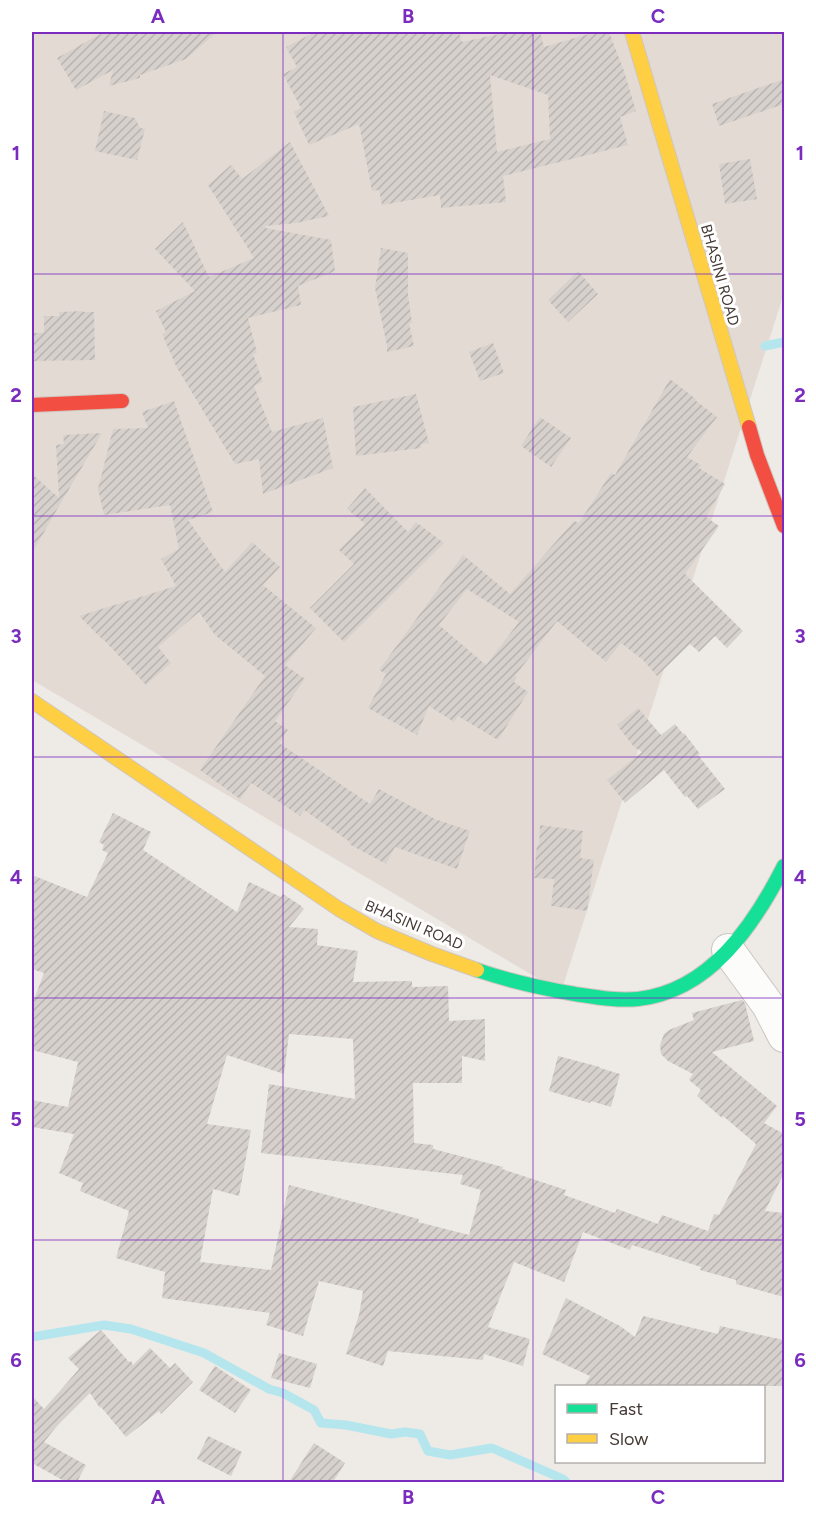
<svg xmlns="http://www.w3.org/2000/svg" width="816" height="1514" font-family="Figtree,sans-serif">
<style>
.residential{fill:#e3dad3}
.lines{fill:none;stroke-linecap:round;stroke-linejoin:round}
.stream{stroke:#b5e6ee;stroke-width:9}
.building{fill:url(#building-hatch);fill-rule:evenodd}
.street-casing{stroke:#cbc6c2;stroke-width:34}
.fast-casing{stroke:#cfc6be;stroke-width:16}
.slow-casing{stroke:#cfc6be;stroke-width:16}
.jam-casing{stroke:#cfc6be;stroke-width:16}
.street{stroke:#fcfcfb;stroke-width:32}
.fast{stroke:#16e098;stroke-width:14}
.slow{stroke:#ffcf43;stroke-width:14}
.jam{stroke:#f24e42;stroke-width:14}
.grid{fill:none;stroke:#7b2cbf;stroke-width:1.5;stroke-opacity:0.55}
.labels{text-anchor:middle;stroke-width:6;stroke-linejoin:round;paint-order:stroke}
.street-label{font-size:15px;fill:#443933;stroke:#fff}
.neatline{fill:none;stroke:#7b2cbf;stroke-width:2}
.grid-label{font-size:20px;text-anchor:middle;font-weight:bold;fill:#7b2cbf}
</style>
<defs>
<pattern id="building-hatch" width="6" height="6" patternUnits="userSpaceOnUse" patternTransform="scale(1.5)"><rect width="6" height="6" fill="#d6d1cd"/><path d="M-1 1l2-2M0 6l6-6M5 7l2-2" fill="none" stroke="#b9b4b0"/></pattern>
</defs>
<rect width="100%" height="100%" fill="#eeeae6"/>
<path class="residential" d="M32,32h752v261l-223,699 -529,-312z"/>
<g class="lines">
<g class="stream">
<path d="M765,346l19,-4"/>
<path d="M32,1337l72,-12 27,4 73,24 65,36 14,4 31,17 7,13 25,2 45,9 14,-2 15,2 8,17 22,4 42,-7 71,31 3,3"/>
</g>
</g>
<g class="building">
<path d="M104,32h113l-31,27 -46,16v3l-31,8 4,-16 -37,20 -19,-32z"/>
<path d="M315,32h144l3,10 47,-10h31l4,15 52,-15h13l15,39 12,40 -16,6 8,28 -125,31 3,26 -65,6 -1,-13 -58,10 -3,-15 -7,1 -13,-67 -50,21 -15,-33 7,-4 -18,-34 14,-7 -11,-20zM490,75l58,20 2,44 -53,13z"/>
<path d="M784,79v25l-65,22 -7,-22z"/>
<path d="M104,111l31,7 5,10 5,1 -8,31 -42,-9z"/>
<path d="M290,142l39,74 -33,7 -31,3v2l66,12 4,31 -37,15 3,19 -53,13 9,35 -4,1 10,28 -9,4 18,46 51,-14 10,50 -70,26 -4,-35 -24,5 -59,-98 -14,-32 4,-2 -10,-21 39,-20 -40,-42 28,-27 26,55 45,-19 -46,-73 23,-20 11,14z"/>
<path d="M750,159l7,40 -32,5 -6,-40z"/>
<path d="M381,248l27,5v42l4,28h-3l5,23 -27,6v-6l-12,-58z"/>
<path d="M578,271l20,23 -30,28 -20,-22z"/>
<path d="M83,311v1h11l1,48 -63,1v-28h12v-17h15v-4z"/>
<path d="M493,343l11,30 -24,8 -11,-29z"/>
<path d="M670,379l26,20 -1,1 22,17 -30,40 14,8 -2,3 26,16 -19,33 13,9 -34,48 58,57 -16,17 -12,-12 -16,16 -9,-8 -33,32 -14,-16 -22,-17 -15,19 -49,-41 -42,55 2,1 -3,5 14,10 -30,48 -40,-24 -4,6 -25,-16 -12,29 -49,-27 18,-34 -7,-4 84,-115 47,39 64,-73 5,2 32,-50 4,2zM467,589l52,33 -33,43 -47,-40z"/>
<path d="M416,394l13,49 -8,1v4l-65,8 -3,-49z"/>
<path d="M174,401l39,111 -25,8 37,52 27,-30 28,25 -17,18 53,43 -31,37 20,14 -30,42 13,9 -9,13 91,61 9,-15 56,30 35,12 -13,38 -62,-22 -9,17 -37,-20 1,-2 -46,-32 -4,6 -49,-33 -11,16 -40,-29 65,-94 -50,-41 -16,-23 -41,35 13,16 -25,22 -42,-45v1l-25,-25 97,-30 -15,-27 18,-10 -9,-44 -66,10 -6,-26 15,-60 35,-1 -6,-16z"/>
<path d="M540,417l31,21 -20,29 -30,-21z"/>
<path d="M102,433l-40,68 -30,52v-79l27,24 -3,-53 8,-1 -1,-9z"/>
<path d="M365,488l43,44 8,-10 28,21 -100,99 -34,-34 44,-44 -15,-14 26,-26 -18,-15z"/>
<path d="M638,708l23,27 14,-11 8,10 1,-1 10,13h1h-1l6,8 -2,1 27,34 -27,20 -11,-13 -2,1 -21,-27 -39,33 -18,-23 35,-28 -8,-5 -17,-22z"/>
<path d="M113,813l38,19 -8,18 94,62 12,-30 32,15 2,-3 17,11 4,4 -15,18 29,2 -1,16 41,6 -5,31 59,-1v6l36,-1 1,35 36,-2v42l-23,-5v27h-49l1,60 19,2v4l70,18 -1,2 64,21 -2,5 51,18 2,-4 41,15 4,-9 46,16 6,-17 5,1 37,-71 -33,-28 -1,2 -25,-22 4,-6 -12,-10 4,-6 -25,-13 -7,-7 -1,-9 4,-11 5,-4 25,-10 -2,-7 50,-13 3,3 9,38 -42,11 65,54 -13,17 20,11v39l-19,38 19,2v84l-48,-13v-4l-36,-10 1,-3 -69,-22 -2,5 -47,-18 -19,50 -50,-20 -26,65 42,12 -7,27 -39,-12 -1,6 -95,-9 -5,15 -37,-12 13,-39 4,-24 -44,-10 -16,55 -37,-11 4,-12 -108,-15 3,-26 -49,-14 13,-47 -49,-20 3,-8 -24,-10 15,-39 -42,-7v-27l36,7 10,-45 -46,-12v-45l12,-32 -12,-4v-94l55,22 21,-44 -6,-3 2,-5 -5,-3zM289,1034l64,5 2,60 -86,-15 -8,69 202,22 -3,9 21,6 -12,45 -51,-13 1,-3 -130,-34 -18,85 -71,-8 13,-73 26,7 12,-66 -44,-6 20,-69 57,19z"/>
<path d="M540,825l43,6 -3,27 14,2 -7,51 -36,-5 3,-27 -20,-1 3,-33h2z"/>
<path d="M558,1056l42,11v1l20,6 -9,33 -20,-6 -1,2 -41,-12z"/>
<path d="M566,1298l54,28 15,11 8,-21 75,18 2,-8 64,14v46h-200l6,-10 -48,-22z"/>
<path d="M101,1330l28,32 2,-1 2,4 17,-17 20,20 5,-5 18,19 -32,32 -2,-3 -33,26 -25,-30 -1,1 -10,-15 -32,32 -14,17 42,23 -9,17h-11l-34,-19v-67l12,13 35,-40 -11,-11z"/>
<path d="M279,1353l38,11 -7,24 -39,-10z"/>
<path d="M215,1366l36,24 -16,23 -36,-23z"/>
<path d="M208,1436l34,16 -11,24 -34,-17z"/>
<path d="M314,1443l31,20 -12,19h-44z"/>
</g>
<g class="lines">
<defs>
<path id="street" d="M728,950l40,55 16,31"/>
<path id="fast" d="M477,970c32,11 64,18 98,24 20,3 42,7 63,5 72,-8 116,-74 146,-133"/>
<g id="slow">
<path d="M632,32l117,395"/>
<path d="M32,701l307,208 38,22 55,23 45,16"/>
</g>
<g id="jam">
<path d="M32,405l90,-4"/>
<path d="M749,427l8,28 27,71"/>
</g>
</defs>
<use href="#street" class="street-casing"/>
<use href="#fast" class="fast-casing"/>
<use href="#slow" class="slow-casing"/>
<use href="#jam" class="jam-casing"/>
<use href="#street" class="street"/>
<use href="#fast" class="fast"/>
<use href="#slow" class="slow"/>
<use href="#jam" class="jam"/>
</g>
<path class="grid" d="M283,32v1450M533,32v1450M32,274h752M32,516h752M32,757h752M32,998h752M32,1240h752"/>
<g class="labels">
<g class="street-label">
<text transform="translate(720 275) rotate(74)" y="5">BHASINI ROAD</text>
<text transform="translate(414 925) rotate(23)" y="5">BHASINI ROAD</text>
</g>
</g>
<rect width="816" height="1514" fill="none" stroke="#ffffff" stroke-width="66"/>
<rect x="555" y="1385" width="210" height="78" fill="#ffffff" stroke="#b4b0ad" stroke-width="1.5"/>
<rect x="567" y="1404" width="30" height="9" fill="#16e098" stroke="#b4b0ad" stroke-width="1.5"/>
<text x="609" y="1415" font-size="18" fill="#443933">Fast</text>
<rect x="567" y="1434" width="30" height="9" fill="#ffcf43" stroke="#b4b0ad" stroke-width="1.5"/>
<text x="609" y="1445" font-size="18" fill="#443933">Slow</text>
<rect x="33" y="33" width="750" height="1448" class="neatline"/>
<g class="grid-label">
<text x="158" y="23">A</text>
<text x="408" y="23">B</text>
<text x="658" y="23">C</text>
<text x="16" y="160">1</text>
<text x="800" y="160">1</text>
<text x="16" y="402">2</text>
<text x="800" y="402">2</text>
<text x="16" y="643">3</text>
<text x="800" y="643">3</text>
<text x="16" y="884">4</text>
<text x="800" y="884">4</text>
<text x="16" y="1126">5</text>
<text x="800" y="1126">5</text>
<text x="16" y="1367">6</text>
<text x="800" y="1367">6</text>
<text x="158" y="1504">A</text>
<text x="408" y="1504">B</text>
<text x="658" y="1504">C</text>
</g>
</svg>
